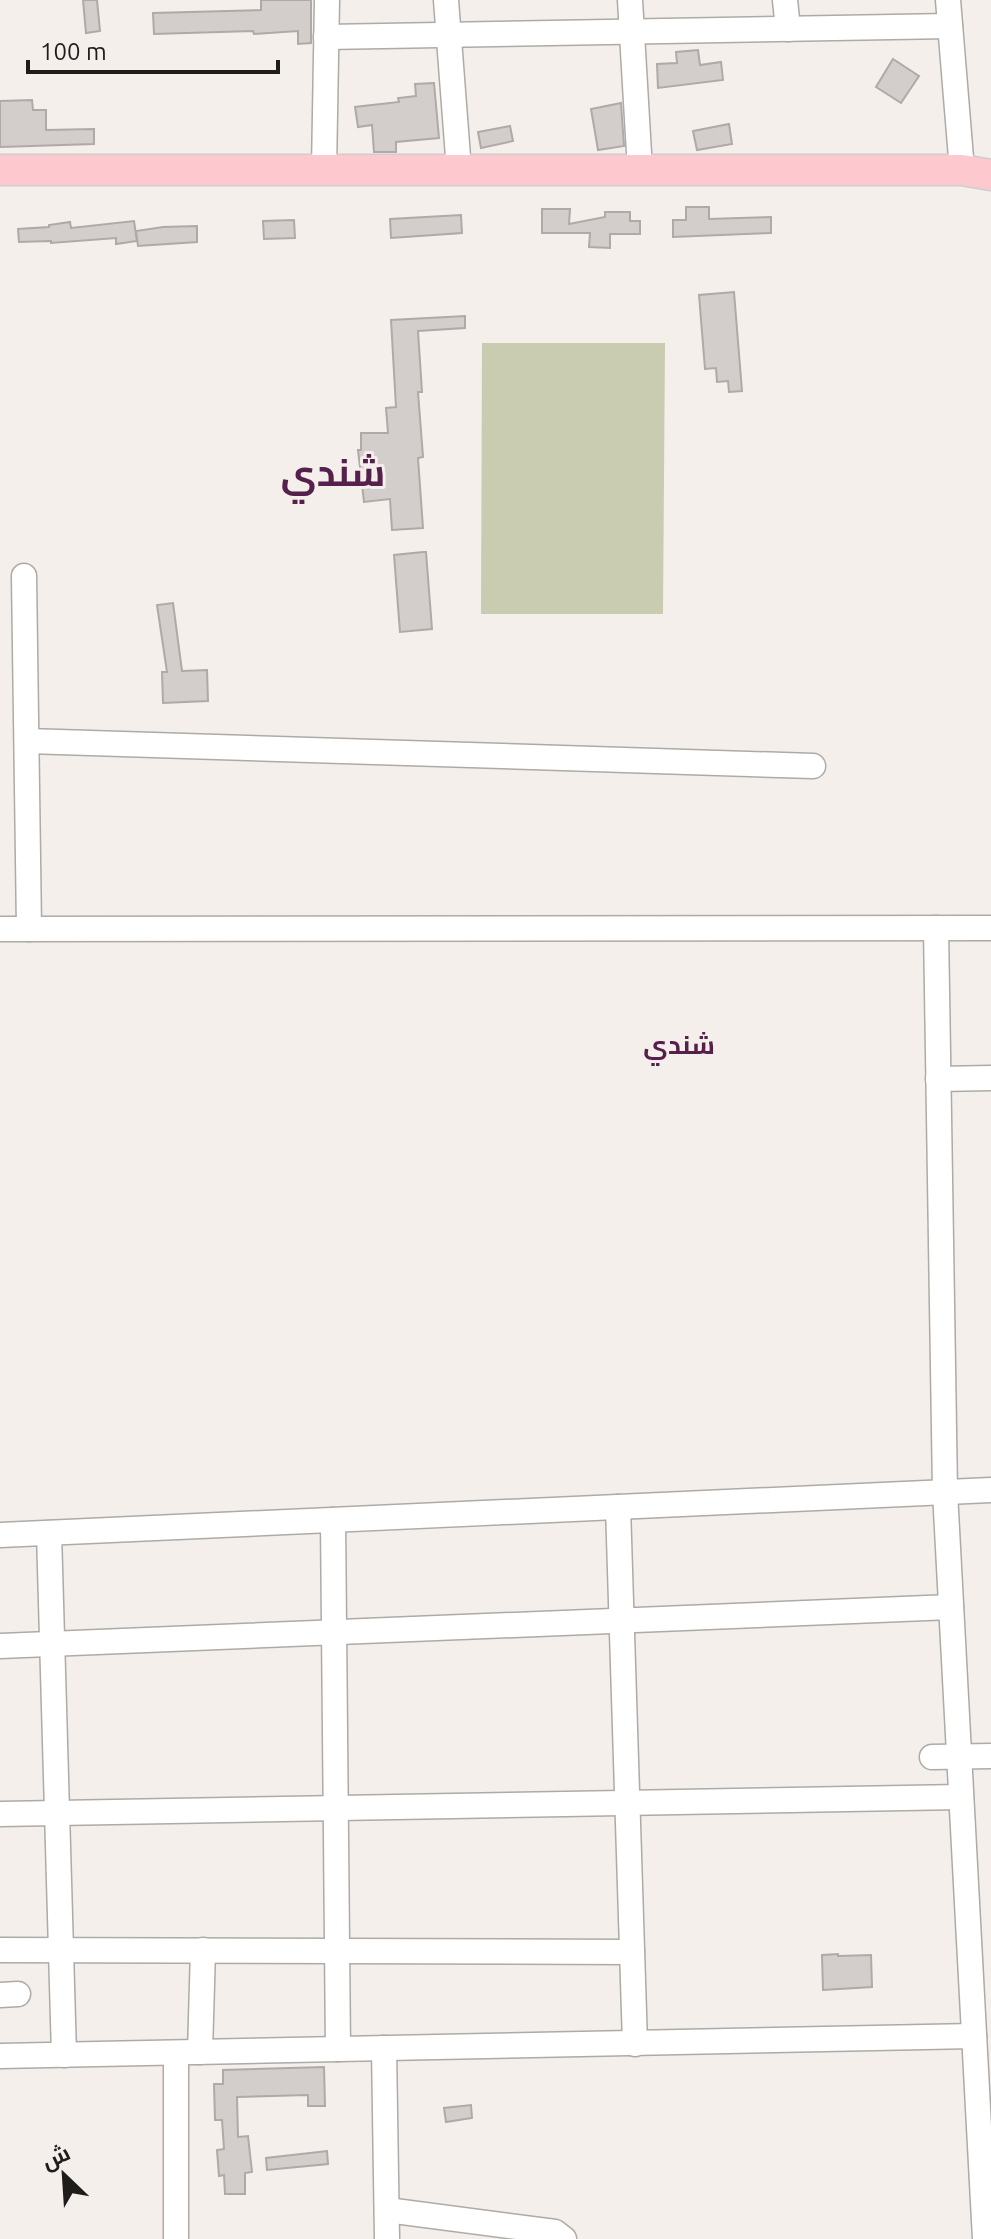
<svg xmlns="http://www.w3.org/2000/svg" width="991" height="2239" font-family="Ubuntu,Cairo,sans-serif">
<style>
.green{fill:#c9ccb1}
.building{fill:#d3cdcb;stroke:#afa9a8;stroke-width:2}
.lines{fill:none;stroke-linecap:round;stroke-linejoin:round}
.minor-casing{stroke:#aeaaa6;stroke-width:27}
.major-casing{stroke:#cecdcd;stroke-width:33}
.minor{stroke:#fff;stroke-width:24}
.major{stroke:#fdc9ce;stroke-width:30}
.labels{text-anchor:middle;stroke-width:6;stroke-linejoin:round;paint-order:stroke}
.quarter-label{font-size:26px;font-weight:bold;fill:#56204c;stroke:#f4efeb}
.town-label{font-size:38px;font-weight:bold;fill:#56204c;stroke:#f4efeb}
</style>
<rect width="100%" height="100%" fill="#f4efeb"/>
<path class="green" d="M482,343h183l-2,271h-182z"/>
<g class="building">
<path d="M83,0h14l3,31 -14,2z"/>
<path d="M261,0h50v43l-13,1v-13l-44,3 -1,-3 -99,3 -1,-21 108,-3z"/>
<path d="M698,50l2,15 21,-3 2,18 -65,8 -1,-24 20,-1 -1,-11z"/>
<path d="M893,59l26,17 -18,27 -25,-16z"/>
<path d="M434,83l5,55 -43,4v10h-22l-2,-27 -14,2 -3,-20 44,-5 -1,-4 18,-2 -1,-12z"/>
<path d="M32,100l1,10h13v20l48,-1v15l-94,3v-46z"/>
<path d="M621,103l3,43 -26,4 -7,-41z"/>
<path d="M729,124l3,20 -35,6 -4,-19z"/>
<path d="M510,126l3,15 -32,7 -3,-16z"/>
<path d="M686,207h23v12l62,-2v16l-98,4v-17h13z"/>
<path d="M542,209h28l-1,15 36,-7v-5h25v9h10v13h-30v14l-21,-1 1,-14h-48z"/>
<path d="M461,215l1,18 -71,5 -1,-19z"/>
<path d="M294,220l1,18 -31,1 -1,-18z"/>
<path d="M134,221l3,20 -21,3v-6l-65,5v-2l-32,1 -1,-13 31,-2v-2l21,-3 1,6z"/>
<path d="M197,226v16l-59,4 -2,-15 27,-4z"/>
<path d="M734,292l8,99 -13,1 -1,-11 -11,1 -1,-14 -11,1 -6,-74z"/>
<path d="M465,316v12l-47,3 4,61h-4l5,65 -5,1 5,70 -31,2 -2,-31 -26,3 -6,-52h3v-17h27l-2,-25 10,-1 -5,-87z"/>
<path d="M423,552h3l6,77 -32,3 -6,-77z"/>
<path d="M173,603l9,68 25,-1 1,31 -45,2 -1,-31h5l-10,-67z"/>
<path d="M838,1954v2l33,-1 1,32 -49,3 -1,-35z"/>
<path d="M324,2067l1,39h-17v-11l-71,2 1,40 10,-1 4,36 -7,1v21h-20l-1,-19 -5,1 -2,-26 7,-1 -2,-29h-7l-1,-36h9v-14z"/>
<path d="M471,2105l1,13 -26,4 -2,-14z"/>
<path d="M327,2151l1,13 -61,6 -1,-12z"/>
</g>
<g class="lines">
<defs>
<g id="minor">
<path d="M446,0l13,170"/>
<path d="M630,0l10,170"/>
<path d="M785,0l3,29"/>
<path d="M948,0l14,170"/>
<path d="M326,37l624,-11"/>
<path d="M324,170l3,-170"/>
<path d="M24,576l5,353"/>
<path d="M27,741l786,25"/>
<path d="M936,928l9,564 40,747"/>
<path d="M0,929l991,-1"/>
<path d="M938,1079l53,-1"/>
<path d="M618,1507l17,537"/>
<path d="M333,1520l5,529"/>
<path d="M49,1533l15,522"/>
<path d="M0,1535l991,-45"/>
<path d="M0,1646l951,-39"/>
<path d="M932,1757l59,-1"/>
<path d="M0,1814l961,-17"/>
<path d="M0,1950l632,2"/>
<path d="M0,1995l18,-1"/>
<path d="M384,2048l3,191"/>
<path d="M200,2052l3,-102"/>
<path d="M176,2053v186"/>
<path d="M0,2056l974,-20"/>
<path d="M387,2210l168,22 9,7"/>
</g>
<path id="major" d="M0,170h962l29,5"/>
</defs>
<use href="#minor" class="minor-casing"/>
<use href="#major" class="major-casing"/>
<use href="#minor" class="minor"/>
<use href="#major" class="major"/>
</g>
<g class="labels">
<g class="quarter-label">
<text x="679" y="1054">شندي</text>
</g>
<g class="town-label">
<text x="333" y="486">شندي</text>
</g>
</g>
<g transform="translate(64 2175) rotate(335)" stroke="#f4efeb" stroke-width="6" paint-order="stroke">
<path d="M0-6L14 30L0 20L-14 30Z" fill="#1f1d1c"/>
<text y="-12" font-size="22" font-weight="bold" text-anchor="middle" fill="#1f1d1c">ش</text>
</g>
<path d="M28 60v12h250v-12" fill="none" stroke="#1f1d1c" stroke-width="4"/>
<text x="40" y="60" font-size="24" fill="#1f1d1c" stroke="#f4efeb" stroke-width="6" paint-order="stroke">100 m</text>
</svg>
